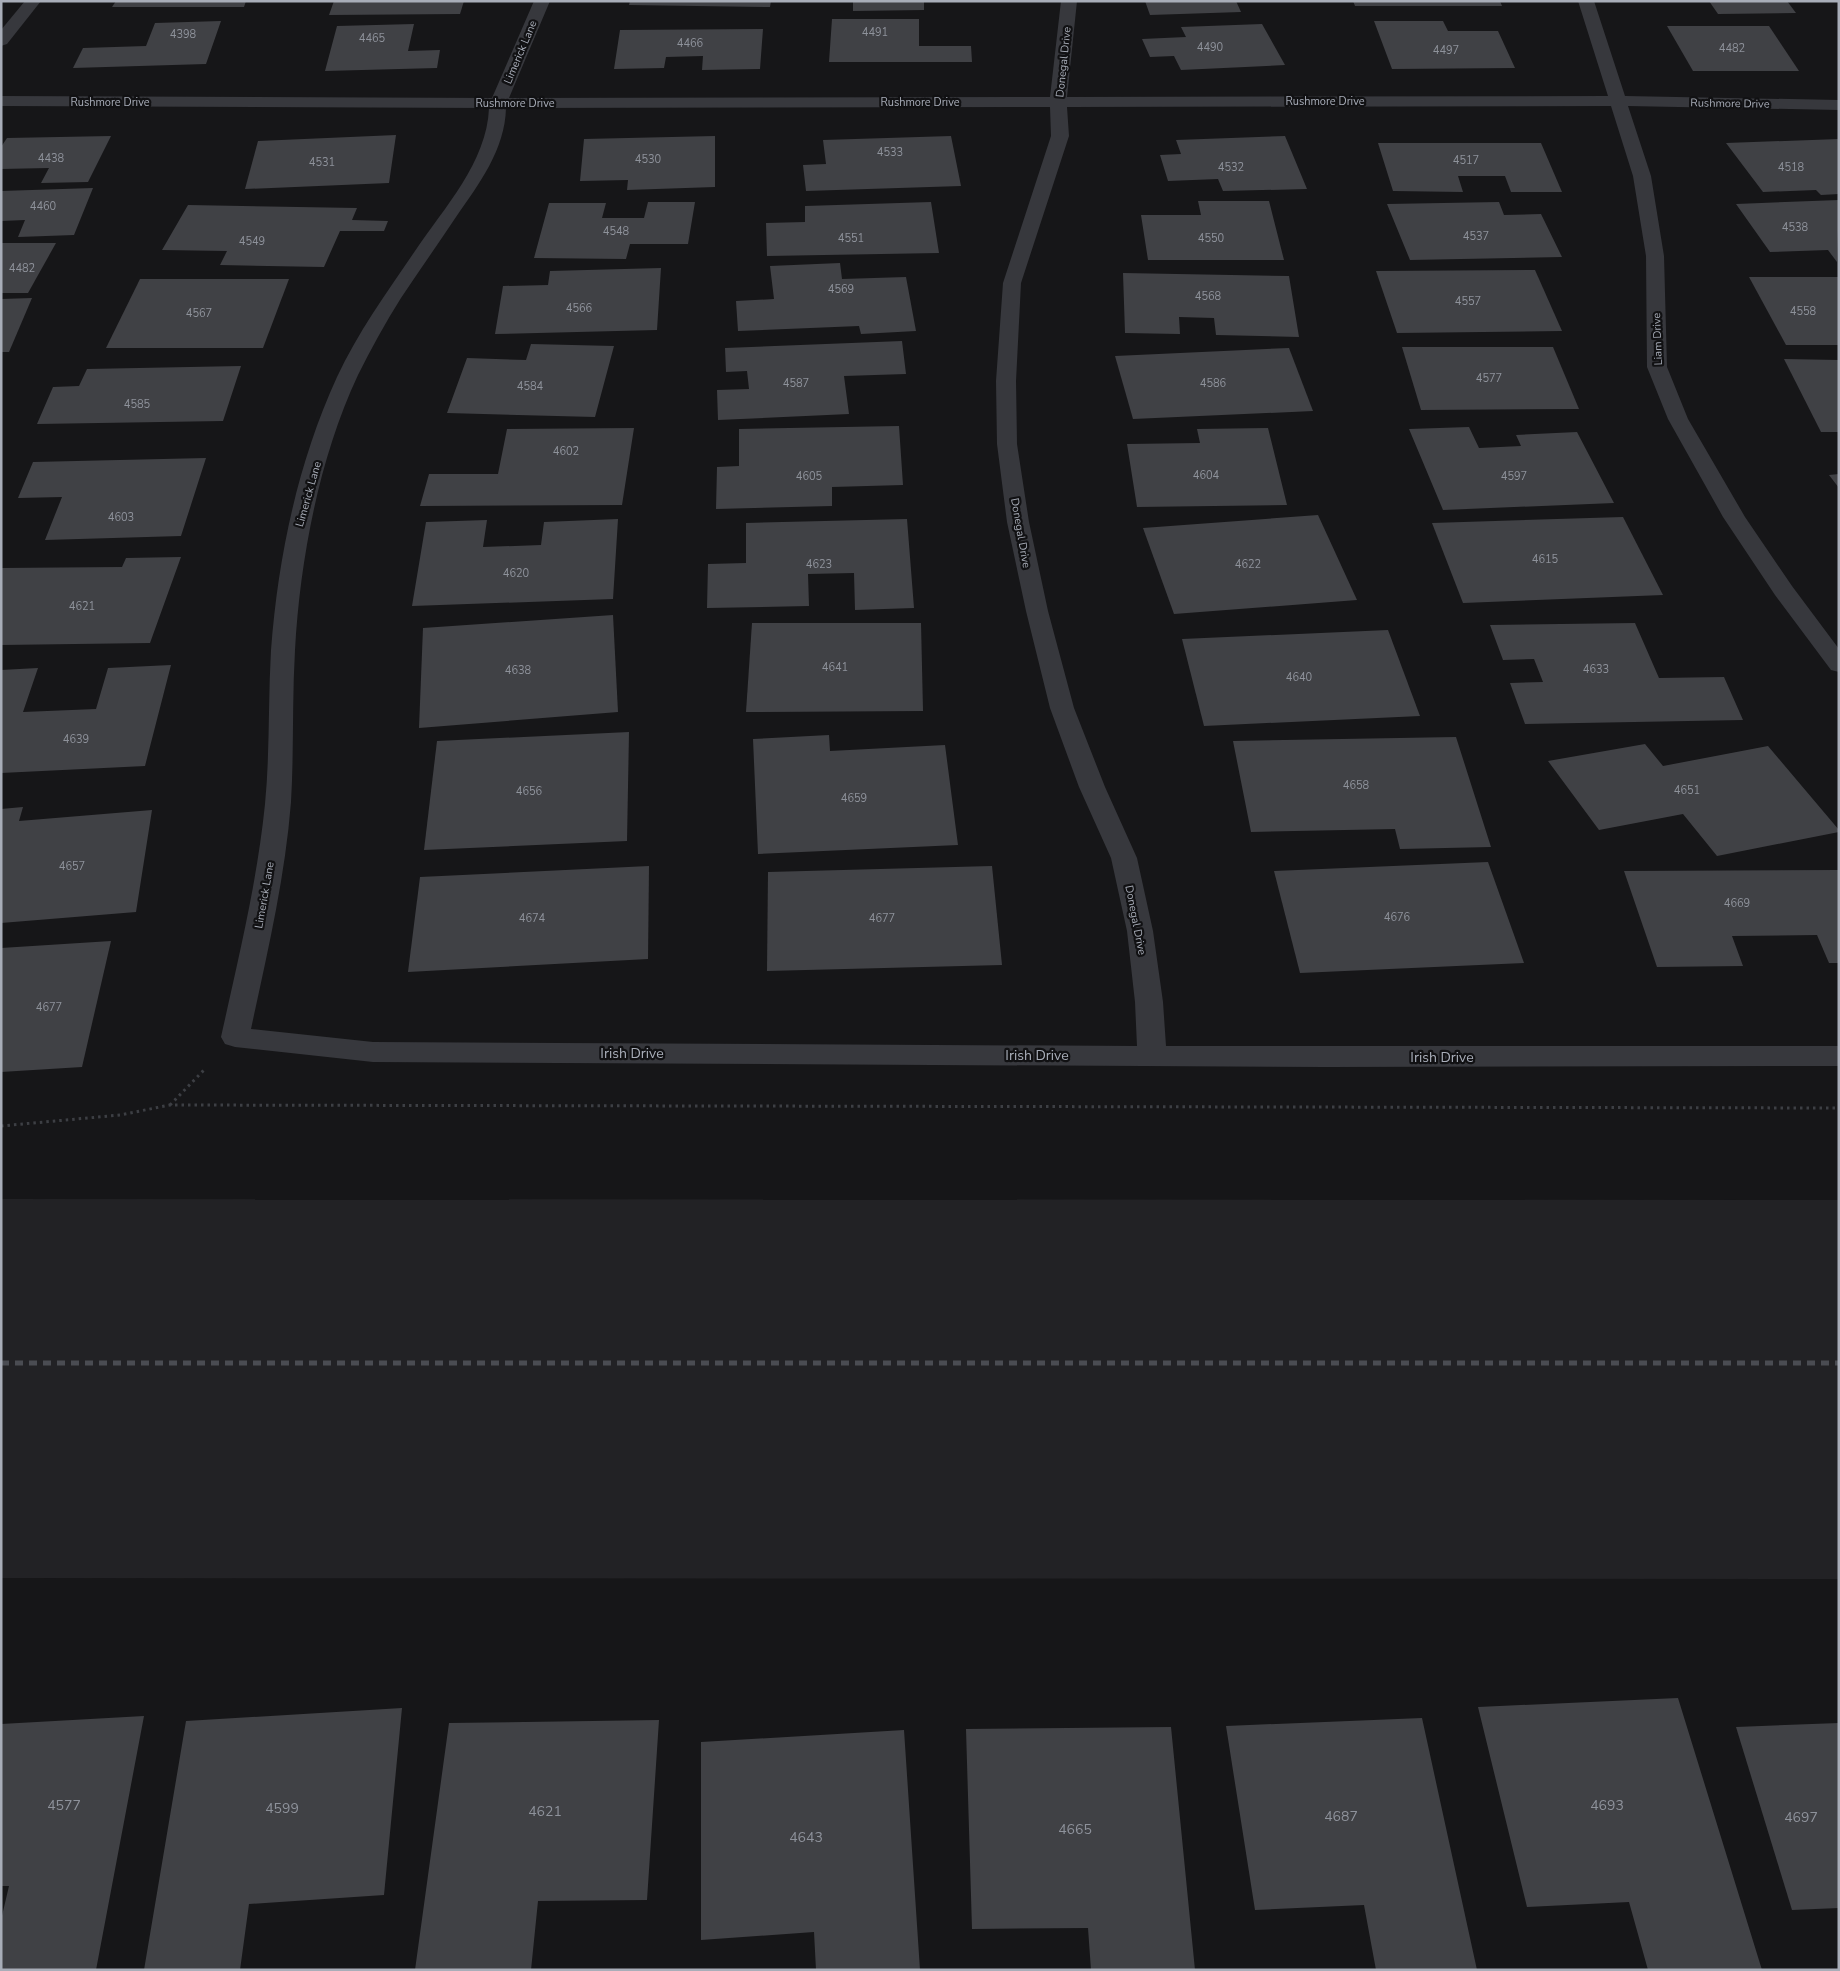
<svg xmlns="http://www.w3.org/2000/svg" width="1840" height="1971" font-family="'Nunito Sans',sans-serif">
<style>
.built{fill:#222225}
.building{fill:#404145}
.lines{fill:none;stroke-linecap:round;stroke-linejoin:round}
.path{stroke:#3d3f44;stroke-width:3;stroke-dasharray:2.5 4;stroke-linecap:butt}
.street{fill:#37383d;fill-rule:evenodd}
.rail{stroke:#4a4c52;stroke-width:5;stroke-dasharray:8 6;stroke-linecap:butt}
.labels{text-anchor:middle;stroke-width:4.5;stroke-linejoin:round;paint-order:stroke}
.number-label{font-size:11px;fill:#8e929b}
.far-street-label{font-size:11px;fill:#a8adb8;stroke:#111113}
.street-label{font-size:14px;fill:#a8adb8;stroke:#111113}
.near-number-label{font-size:14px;fill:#8e929b}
</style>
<rect width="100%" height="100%" fill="#161618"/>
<path class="built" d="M1,1199l1838,1v379l-1838,-1z"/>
<g class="building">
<path d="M116,1h130l-2,6h-132z"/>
<path d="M334,1h130l-4,13 -131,1z"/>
<path d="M630,1h141l-1,6 -141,-2z"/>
<path d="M853,1h71v9l-71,1z"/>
<path d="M1145,1h91l5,11 -91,3z"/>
<path d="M1353,1h147l2,5h-147z"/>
<path d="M1709,1h78l9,12 -78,1z"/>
<path d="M832,19h87v27h52l1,16h-143z"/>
<path d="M221,21l-15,43 -133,4 10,-20 63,-2 9,-23z"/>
<path d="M1374,21h69l5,10h50l17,37 -123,1z"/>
<path d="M414,24l-6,27 32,-1 -3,18 -112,3 12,-45z"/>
<path d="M1262,24l23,41 -104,5 -7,-14 -24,1 -8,-18 44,-2 -5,-10z"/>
<path d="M1667,26h102l30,45h-106z"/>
<path d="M763,29l-3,40 -58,1 1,-14 -37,1 -2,11 -50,1 6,-39z"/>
<path d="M396,135l-7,48 -144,6 13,-48z"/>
<path d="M111,136l-23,46 -47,1 8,-15 -48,1v-22l6,-9z"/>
<path d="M715,136v51l-88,3 1,-10 -48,1 4,-42z"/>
<path d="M951,136l10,50 -155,5 -3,-26 23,-1 -3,-24z"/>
<path d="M1285,136l22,53 -84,2 -5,-12 -50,2 -8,-26 21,-1 -5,-14z"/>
<path d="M1839,139v55l-18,1 -5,-5 -53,2 -37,-49z"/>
<path d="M1378,143h163l21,49h-51l-6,-16h-47l5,16 -70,-1z"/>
<path d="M93,188l-19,47 -56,2 7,-17 -24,1v-30z"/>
<path d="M1839,200l-2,62 -9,-12 -58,2 -34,-48z"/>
<path d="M1198,201h71l15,59h-136l-7,-45h60z"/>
<path d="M648,202h47l-7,42h-58l-4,15 -92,-1 15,-55h57l-4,15h42z"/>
<path d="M931,202l8,51 -172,3 -1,-33 39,-1v-16z"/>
<path d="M1499,202l5,13 37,-1 21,43 -152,3 -23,-56z"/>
<path d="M188,205l169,3 -5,12 36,1 -4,10h-44l-16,36 -104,-2 7,-14 -65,-1z"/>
<path d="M1,243h55l-28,50h-27z"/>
<path d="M840,263l2,16 64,-2 10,54 -55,3 -2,-8 -121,5 -2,-30 38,-2 -4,-33z"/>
<path d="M661,268l-4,62 -162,4 8,-48 45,-1 2,-14z"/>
<path d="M1535,270l27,61 -165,2 -21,-62z"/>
<path d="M1123,273l166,3 10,61 -83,-2 -2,-17 -35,-1 1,17 -55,-1z"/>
<path d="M1749,277h90v68h-53z"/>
<path d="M140,279h149l-26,69h-157z"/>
<path d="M32,298l-23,54h-8v-53z"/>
<path d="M902,341l4,33 -62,2 5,38 -131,6 -1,-30 32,-1 -2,-18 -21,1 -1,-24z"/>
<path d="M531,344l83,2 -19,71 -148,-4 20,-55 59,2z"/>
<path d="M1402,347h151l26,62 -158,1z"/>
<path d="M1289,348l24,63 -180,8 -18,-63z"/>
<path d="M1784,359l55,1v72h-18z"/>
<path d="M241,366l-18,55 -186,3 16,-37 26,-1 8,-17z"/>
<path d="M899,426l4,59 -71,2v19l-116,3 1,-42 22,-1v-37z"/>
<path d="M1469,427l10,21 42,-2 -5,-11 61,-3 37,71 -171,7 -34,-81z"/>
<path d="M634,428l-12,77 -202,1 9,-32h69l9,-45z"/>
<path d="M1268,428l19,77 -150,2 -10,-63 73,-1 -3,-14z"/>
<path d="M206,458l-25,78 -136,4 17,-43 -44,1 15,-36z"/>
<path d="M1839,474v14l-10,-13z"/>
<path d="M1318,515l39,85 -183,14 -31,-86z"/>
<path d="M1623,517l40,78 -200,8 -31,-80z"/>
<path d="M618,519l-5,80 -201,7 14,-84 61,-2 -4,27 58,-2 3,-23z"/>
<path d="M907,519l7,89 -59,2 -1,-37 -46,1 1,32 -102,2 1,-44 38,-1v-40z"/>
<path d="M181,557l-31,86 -149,2v-77l121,-1 4,-9z"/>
<path d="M613,615l5,97 -199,16 4,-100z"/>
<path d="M752,623h169l2,88 -177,1z"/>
<path d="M1635,623l24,55 65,-1 19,43 -218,4 -15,-41 33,-1 -9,-23 -31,1 -13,-35z"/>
<path d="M1388,630l32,86 -216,10 -22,-87z"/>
<path d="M171,665l-26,101 -144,7v-103l37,-2 -15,44 73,-3 12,-41z"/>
<path d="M629,732l-2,109 -203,9 13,-109z"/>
<path d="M829,735l1,16 115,-6 13,100 -200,9 -5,-115z"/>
<path d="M1456,737l35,110 -91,2 -5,-20 -144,3 -18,-91z"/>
<path d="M1645,744l18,22 105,-20 71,84v2l-122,24 -34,-42 -84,16 -51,-69z"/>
<path d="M23,807l-4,14 133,-11 -16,102 -135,11v-114z"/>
<path d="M1488,862l36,101 -224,10 -26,-102z"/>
<path d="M649,866l-1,93 -240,13 12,-95z"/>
<path d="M992,866l10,99 -235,6 1,-99z"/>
<path d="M1839,870v93h-10l-12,-28 -85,1 11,30 -86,1 -33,-96z"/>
<path d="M111,941l-29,126 -81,5v-124z"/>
<path d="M1678,1698l84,272h-114l-19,-68 -102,5 -49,-200z"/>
<path d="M402,1708l-18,187 -135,9 -9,66h-96l42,-249z"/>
<path d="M144,1716l-48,254h-95v-50l8,-34h-8v-162z"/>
<path d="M1422,1718l55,252h-101l-12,-65 -109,5 -29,-184z"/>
<path d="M659,1720l-12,180 -109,1 -7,69h-116l34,-247z"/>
<path d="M1839,1723v185l-47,2 -56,-183z"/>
<path d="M1171,1727l24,243h-104l-3,-42 -116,1 -6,-200z"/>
<path d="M904,1730l16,240h-104l-2,-38 -113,8v-198z"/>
</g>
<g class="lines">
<g class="path">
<path d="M170,1105l34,-35"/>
<path d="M1,1126l119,-11 50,-10 1669,3"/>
</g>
<g class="street">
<path d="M25,1h16l-34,43 -6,2v-16z"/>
<path d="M534,1h16l-41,97 541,-1 11,-96h16l-10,96 541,-1 -30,-95h16l31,95 214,4v10l-211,-4 23,70 13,80 3,111 21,52 57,98 47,69 47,63v23l-8,-2 -56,-75 -52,-78 -55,-98 -21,-52 -1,-111 -13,-80 -22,-70 -544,1 2,29 -48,147 -5,98 1,63 12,78 19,89 26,97 31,79 32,71 16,73 10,71 3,44h673v20l-513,1 -953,-5 -138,-15 -10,-3 -4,-7c17,-77 36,-154 44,-233 5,-51 3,-103 6,-154 7,-93 27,-188 66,-273 21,-45 50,-85 78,-126 29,-43 72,-89 74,-143l-488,-2v-10l491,2zM1050,107l1,29 -48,147 -7,98 1,63 10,78 19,89 24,97 29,79 32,71 16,73 8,71 2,44 -764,-4 -122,-13c16,-75 34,-150 40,-227 3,-50 1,-101 4,-152 5,-90 24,-192 63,-275 13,-26 27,-52 43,-77 18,-27 37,-54 55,-81 23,-33 49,-67 50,-109z"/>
</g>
<path class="rail" d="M1,1363h1838"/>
</g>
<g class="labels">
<g class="number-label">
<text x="875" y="36">4491</text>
<text x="183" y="38">4398</text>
<text x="372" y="42">4465</text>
<text x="690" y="47">4466</text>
<text x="1210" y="51">4490</text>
<text x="1732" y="52">4482</text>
<text x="1446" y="54">4497</text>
<text x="890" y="156">4533</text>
<text x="51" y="162">4438</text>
<text x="648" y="163">4530</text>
<text x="1466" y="164">4517</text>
<text x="322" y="166">4531</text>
<text x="1231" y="171">4532</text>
<text x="1791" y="171">4518</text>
<text x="43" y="210">4460</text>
<text x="1795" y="231">4538</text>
<text x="616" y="235">4548</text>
<text x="1476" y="240">4537</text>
<text x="851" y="242">4551</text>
<text x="1211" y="242">4550</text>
<text x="252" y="245">4549</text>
<text x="22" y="272">4482</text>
<text x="841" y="293">4569</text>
<text x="1208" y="300">4568</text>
<text x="1468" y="305">4557</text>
<text x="579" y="312">4566</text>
<text x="1803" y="315">4558</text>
<text x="199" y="317">4567</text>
<text x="1489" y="382">4577</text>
<text x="796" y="387">4587</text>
<text x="1213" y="387">4586</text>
<text x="530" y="390">4584</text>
<text x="137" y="408">4585</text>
<text x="566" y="455">4602</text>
<text x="1206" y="479">4604</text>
<text x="809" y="480">4605</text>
<text x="1514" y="480">4597</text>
<text x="121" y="521">4603</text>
<text x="1545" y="563">4615</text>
<text x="819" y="568">4623</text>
<text x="1248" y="568">4622</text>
<text x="516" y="577">4620</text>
<text x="82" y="610">4621</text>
<text x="835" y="671">4641</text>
<text x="1596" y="673">4633</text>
<text x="518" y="674">4638</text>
<text x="1299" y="681">4640</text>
<text x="76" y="743">4639</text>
<text x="1356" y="789">4658</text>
<text x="1687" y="794">4651</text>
<text x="529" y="795">4656</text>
<text x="854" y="802">4659</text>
<text x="72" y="870">4657</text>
<text x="1737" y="907">4669</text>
<text x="1397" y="921">4676</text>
<text x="532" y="922">4674</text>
<text x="882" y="922">4677</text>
<text x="49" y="1011">4677</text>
</g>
<g class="far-street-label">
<text transform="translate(520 52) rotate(-67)" y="4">Limerick Lane</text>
<text transform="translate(1063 62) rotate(-84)" y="4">Donegal Drive</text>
<text x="1325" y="105">Rushmore Drive</text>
<text x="110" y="106">Rushmore Drive</text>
<text x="920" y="106">Rushmore Drive</text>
<text x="515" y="107">Rushmore Drive</text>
<text transform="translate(1730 103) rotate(1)" y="4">Rushmore Drive</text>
<text transform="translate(1657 339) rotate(-92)" y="4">Liam Drive</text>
<text transform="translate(308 494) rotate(-74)" y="4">Limerick Lane</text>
<text transform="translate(1021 533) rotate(80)" y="4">Donegal Drive</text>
<text transform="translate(264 895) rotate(-80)" y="4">Limerick Lane</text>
<text transform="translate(1136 920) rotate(79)" y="4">Donegal Drive</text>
</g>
<g class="street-label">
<text x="632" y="1058">Irish Drive</text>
<text x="1037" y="1060">Irish Drive</text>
<text x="1442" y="1062">Irish Drive</text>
</g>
<g class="near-number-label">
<text x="64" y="1810">4577</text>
<text x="1607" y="1810">4693</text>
<text x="282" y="1813">4599</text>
<text x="545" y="1816">4621</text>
<text x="1341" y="1821">4687</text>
<text x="1801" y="1822">4697</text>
<text x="1075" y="1834">4665</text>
<text x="806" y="1842">4643</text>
</g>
</g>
<rect width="1840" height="1971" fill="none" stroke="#a8adb8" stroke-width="5"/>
</svg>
